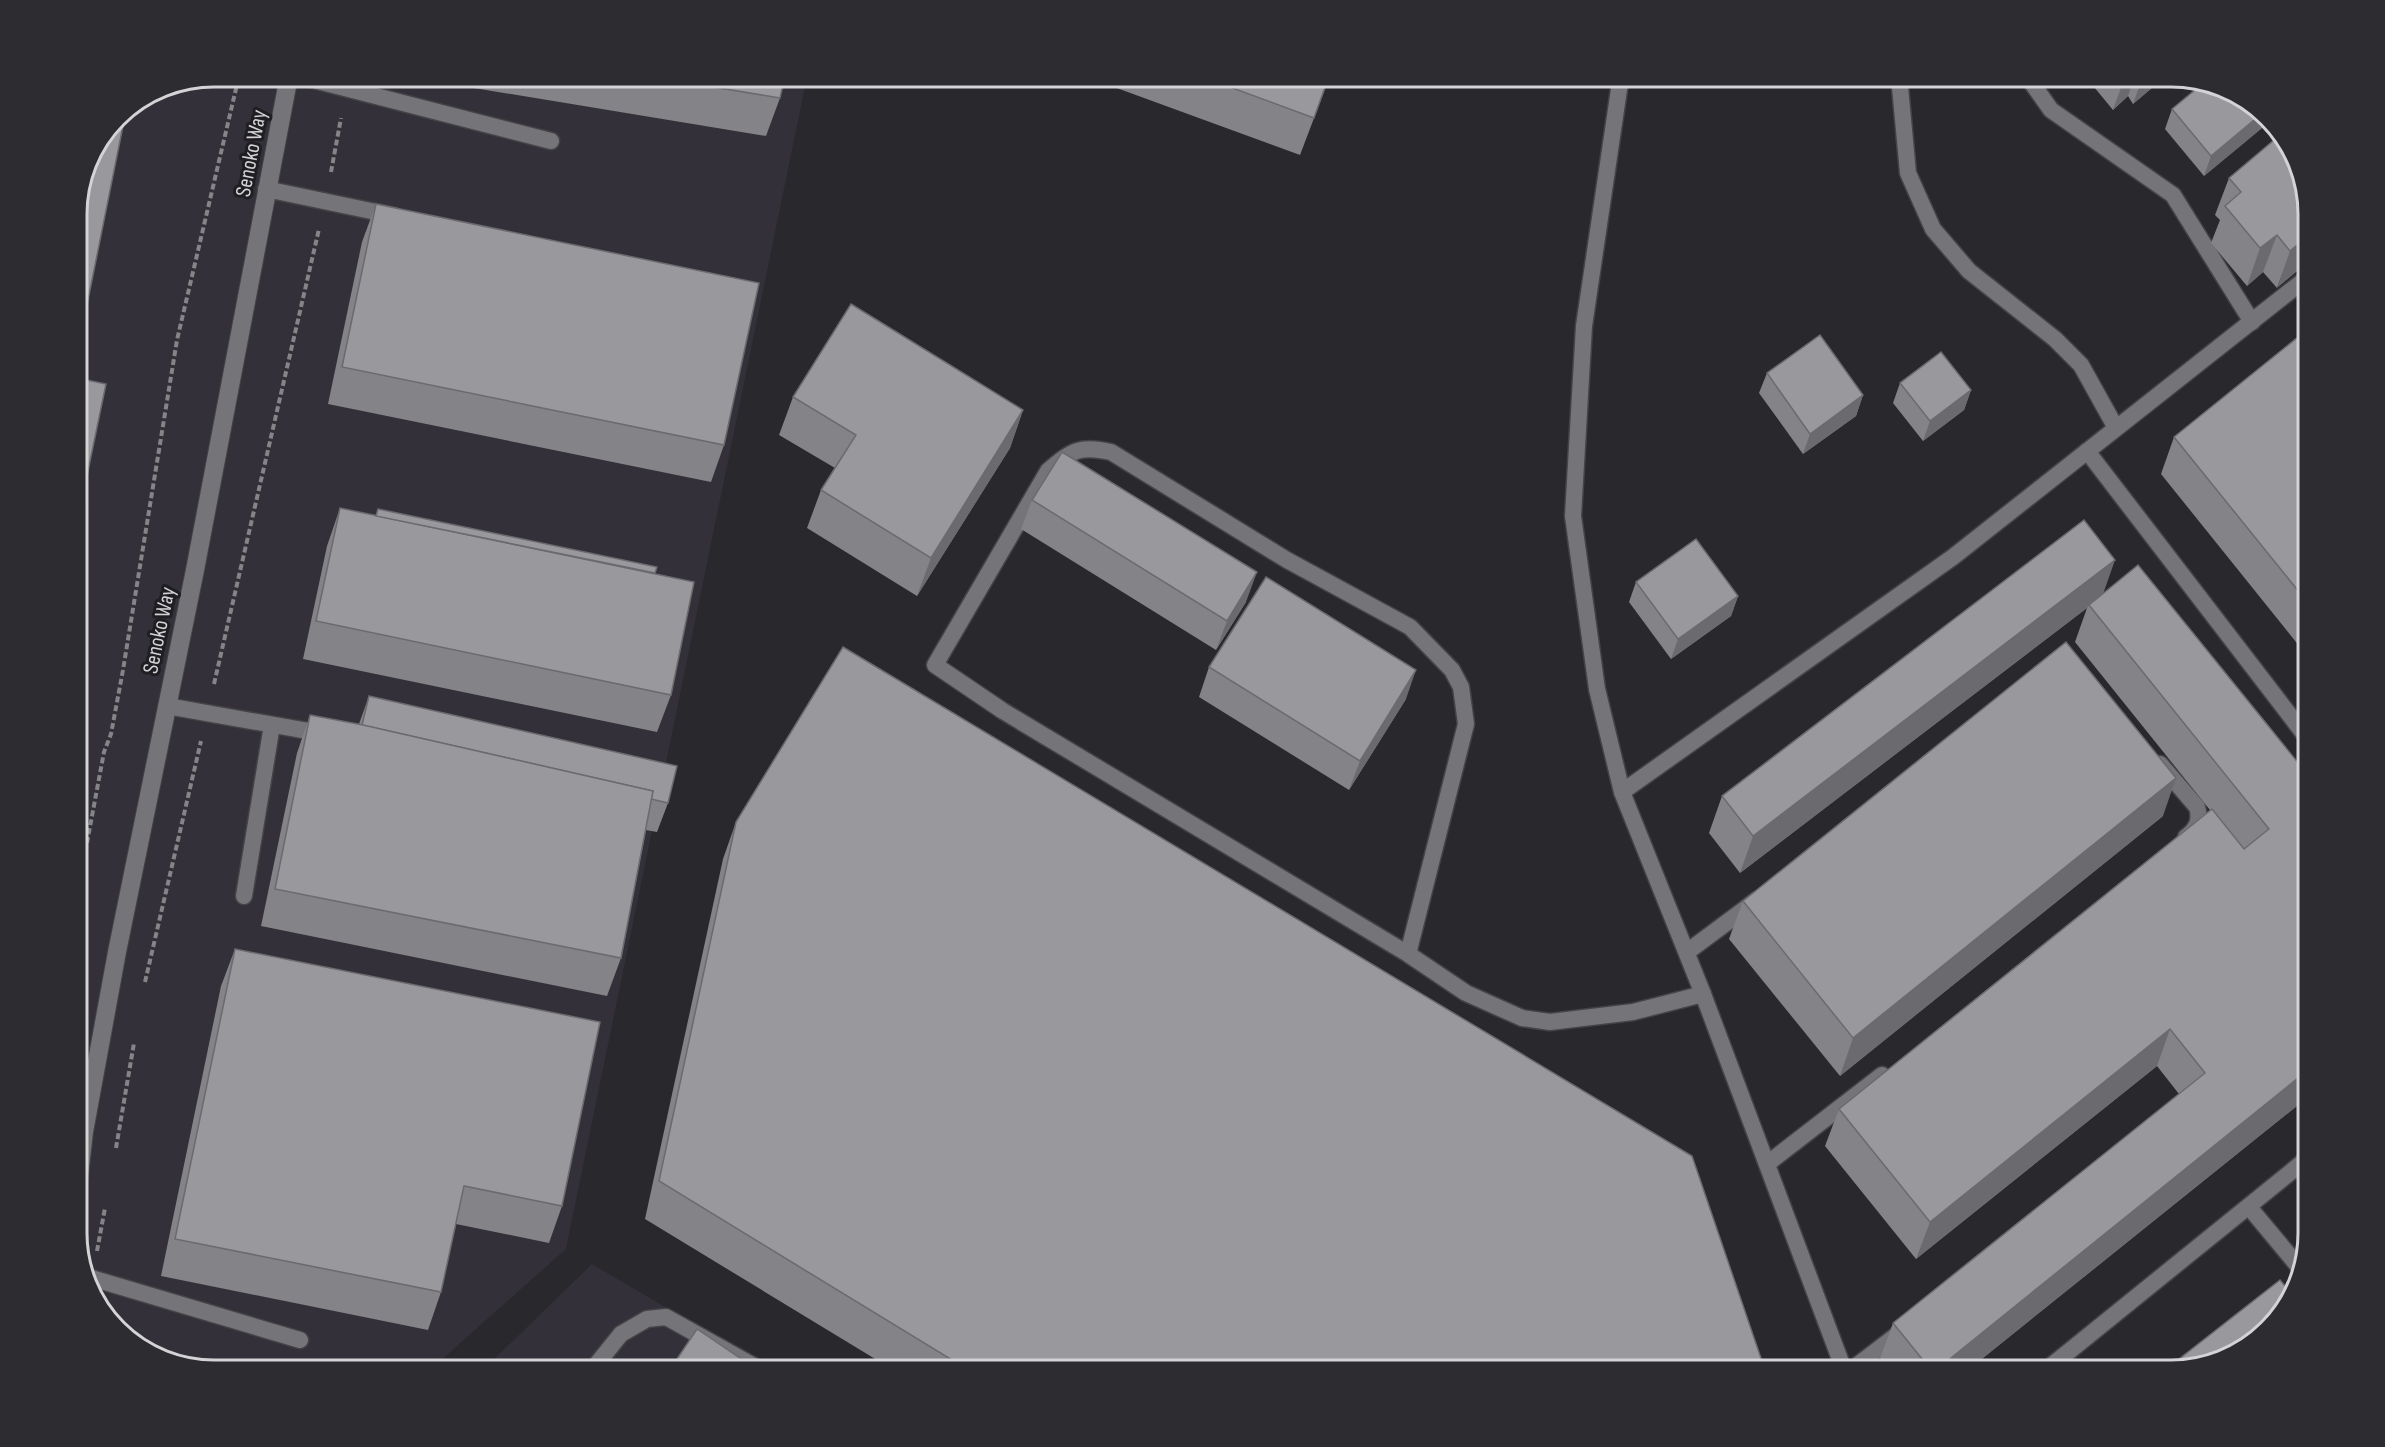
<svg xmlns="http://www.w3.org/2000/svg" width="2385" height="1447" font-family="'Sofia Sans Condensed',sans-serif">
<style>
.built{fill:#333039}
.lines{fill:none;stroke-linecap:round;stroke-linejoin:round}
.service-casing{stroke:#444346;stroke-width:19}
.minor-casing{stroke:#444346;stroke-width:20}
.path{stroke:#858487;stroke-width:4;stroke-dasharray:6 3;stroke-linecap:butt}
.service{stroke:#757478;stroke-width:16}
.minor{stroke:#757478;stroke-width:18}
.wall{fill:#848387}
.shaded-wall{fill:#6b6a6e}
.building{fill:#99989d;stroke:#6b6a6e;stroke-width:1.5}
.labels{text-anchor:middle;stroke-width:6;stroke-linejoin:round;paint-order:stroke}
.street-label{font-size:22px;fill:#d4d3d5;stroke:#1f1e22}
.rim{fill:none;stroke:#d4d3d5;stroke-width:3}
</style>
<rect width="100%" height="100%" fill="#29282c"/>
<g class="built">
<path d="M214,77h593l-241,1172 -136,121h-216l-69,-18 -50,-50 -18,-61v-1035l10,-45 30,-44 45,-30z"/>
<path d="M592,1264l180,106h-289z"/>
</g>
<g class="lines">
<defs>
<g id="service">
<path d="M298,76l253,65"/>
<path d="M1621,76l-37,250 -11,190 24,173 25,103 81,202 141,376"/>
<path d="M1901,76l-1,11 8,86 25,56 36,42 86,68 26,26 35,63"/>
<path d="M2027,76l24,34 122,85 79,127"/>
<path d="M266,189l129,27"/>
<path d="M2087,451l221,288"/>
<path d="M167,706l158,28"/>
<path d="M2160,764l37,43c4,13 0,22 -11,30"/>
<path d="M1622,792l331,-235 355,-280"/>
<path d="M244,896l28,-171"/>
<path d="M1687,952l70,-52"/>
<path d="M1408,954l58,-230 -5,-37 -9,-17 -42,-43 -123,-67 -176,-108c-30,-7 -40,-2 -63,19l-113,194 68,46 405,243 58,39 56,25 28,4 83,-10 70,-18"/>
<path d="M1767,1164l115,-89"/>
<path d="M2249,1207l50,60"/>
<path d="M88,1277l212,63"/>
<path d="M592,1370l29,-36 26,-15 19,-2 95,53"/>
<path d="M1851,1370l51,-39"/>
<path d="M2046,1370l262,-212"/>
</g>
<path id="minor" d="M77,1193l7,-61 33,-180 78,-382 94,-494"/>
</defs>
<use href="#service" class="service-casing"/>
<use href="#minor" class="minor-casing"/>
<g class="path">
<path d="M331,172l10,-54"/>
<path d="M214,684l105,-455"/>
<path d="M77,896l27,-144 7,-18 12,-64 54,-330 62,-264"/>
<path d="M145,982l56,-241"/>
<path d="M116,1148l18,-105"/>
<path d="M97,1251l8,-43"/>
</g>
<use href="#service" class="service"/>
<use href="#minor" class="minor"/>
</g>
<g class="wall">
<path d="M456,76h329l-5,22 -14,38 -298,-49z"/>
<path d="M1105,76h225l-30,79 -197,-72z"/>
<path d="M2085,76h81l-33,28 -5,-8 -15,14z"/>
<path d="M2240,95l28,28 -64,53 -39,-47 7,-20z"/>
<path d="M2229,178l79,28 -31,82 -14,-16 -16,14 -36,-43 9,-23 -5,-5z"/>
<path d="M376,204l348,241 -13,37 -383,-78 34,-162z"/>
<path d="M77,206l8,109 -8,24z"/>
<path d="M2308,329v328l-147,-183 13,-37z"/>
<path d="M1767,373l96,22 -7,21 -53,38 -44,-61z"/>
<path d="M1900,383l71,7 -7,20 -41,31 -30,-38z"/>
<path d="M793,397l230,13 -13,38 -93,148 -110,-68 14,-38 14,-22 -56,-33z"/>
<path d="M1032,500l214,102 -30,48 -195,-121z"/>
<path d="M340,508l36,8 2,-7 277,64 16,122 -14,37 -354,-73 24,-113z"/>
<path d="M1636,582l102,14 -7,20 -60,43 -42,-57z"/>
<path d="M2103,593l205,182v322l-340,273h-81l-8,-9 14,-38 286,-229 -22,-28 -241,193 -91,-113 14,-37 371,-299 -135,-168 12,-34 -347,265 -31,-40 13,-37z"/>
<path d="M1209,667l197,32 -57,91 -150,-93z"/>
<path d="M369,696l299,107 -11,29 -11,-2 -25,128 -14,38 -346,-70 36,-173 13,-38 49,9z"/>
<path d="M2163,816l-323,260 -111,-137 14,-38z"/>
<path d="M736,822l1029,548 -870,1 -250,-152 78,-360z"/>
<path d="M235,949l327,257 -13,37 -93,-19 -15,68 -13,38 -267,-54 60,-290z"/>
</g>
<g class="shaded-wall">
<path d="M2125,76h10l-7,20 -15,14z"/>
<path d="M2143,76h23l-33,28z"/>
<path d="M2260,115l8,8 -64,53 7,-20z"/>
<path d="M2277,235l-14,37 -16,14 13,-38z"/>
<path d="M2308,236v26l-31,26 13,-37z"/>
<path d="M1971,390l-7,20 -41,31 7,-20z"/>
<path d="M1863,395l-7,21 -53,38 7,-20z"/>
<path d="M1023,410l-13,38 -93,148 14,-38z"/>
<path d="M2115,560l-13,37 -13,8 -2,3 -347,265 13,-37z"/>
<path d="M1257,572l-11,30 -30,48 11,-29z"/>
<path d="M1738,596l-7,20 -60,43 7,-20z"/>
<path d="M1416,670l-10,29 -57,91 11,-29z"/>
<path d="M2176,778l-13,38 -323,260 13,-38z"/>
<path d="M2170,1029l-13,37 -241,193 14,-37z"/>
<path d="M2308,1070v27l-340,273h-32z"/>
</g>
<g class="building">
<path d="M646,76h139l-5,22z"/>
<path d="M1200,76h129l-15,42z"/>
<path d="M2201,85l39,10 20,20 -49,41 -39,-47z"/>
<path d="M126,111l-41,204 -8,-1v-108l10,-45 30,-44z"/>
<path d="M2280,135l10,10 18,61v30l-18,15 -13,-16 -17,13 -35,-42 16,-14 -12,-14z"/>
<path d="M376,204l383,79 -35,162 -382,-78z"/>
<path d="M851,304l172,106 -92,148 -110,-68 35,-55 -63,-38z"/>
<path d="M2308,329v274l-134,-166z"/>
<path d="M1820,335l43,60 -53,39 -43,-61z"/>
<path d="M1941,352l30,38 -41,31 -30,-38z"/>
<path d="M77,378l29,6 -29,140z"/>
<path d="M1062,452l195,120 -30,49 -195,-121z"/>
<path d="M340,508l354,74 -23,113 -355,-74z"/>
<path d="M378,509l279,58 -2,6 -279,-57z"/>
<path d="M2084,520l31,40 -362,276 -31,-40z"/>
<path d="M1696,539l42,57 -60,43 -42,-57z"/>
<path d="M2138,565l170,210v295l-372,300h-5l-38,-47 312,-250 -35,-44 -240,193 -91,-113 373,-300 32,40 25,-20 -180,-224z"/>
<path d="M1266,577l150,93 -56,91 -151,-94z"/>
<path d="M2066,642l110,136 -323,260 -110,-137z"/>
<path d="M843,647l849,509 73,214 -795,1 -311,-190 77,-359z"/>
<path d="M369,696l308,70 -9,37 -17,-4 2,-8 -291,-66z"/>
<path d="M310,715l53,10 290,66 -32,167 -346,-69z"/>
<path d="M235,949l365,73 -38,184 -98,-20 -23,106 -266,-53z"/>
<path d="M2280,1280l12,14 -2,8 -50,50 -69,18h-6z"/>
<path d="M697,1329l62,42h-90z"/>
</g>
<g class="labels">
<g class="street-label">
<text transform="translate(250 153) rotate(-79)" y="8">Senoko Way</text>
<text transform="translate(158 630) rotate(-78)" y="8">Senoko Way</text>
</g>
</g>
<path d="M0 0H2385V1447H0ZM214 87H2171A127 127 0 0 1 2298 214V1233A127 127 0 0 1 2171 1360H214A127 127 0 0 1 87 1233V214A127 127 0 0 1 214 87Z" fill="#2d2c30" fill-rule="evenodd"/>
<path class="rim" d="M214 87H2171A127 127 0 0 1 2298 214V1233A127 127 0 0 1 2171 1360H214A127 127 0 0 1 87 1233V214A127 127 0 0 1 214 87Z"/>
</svg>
